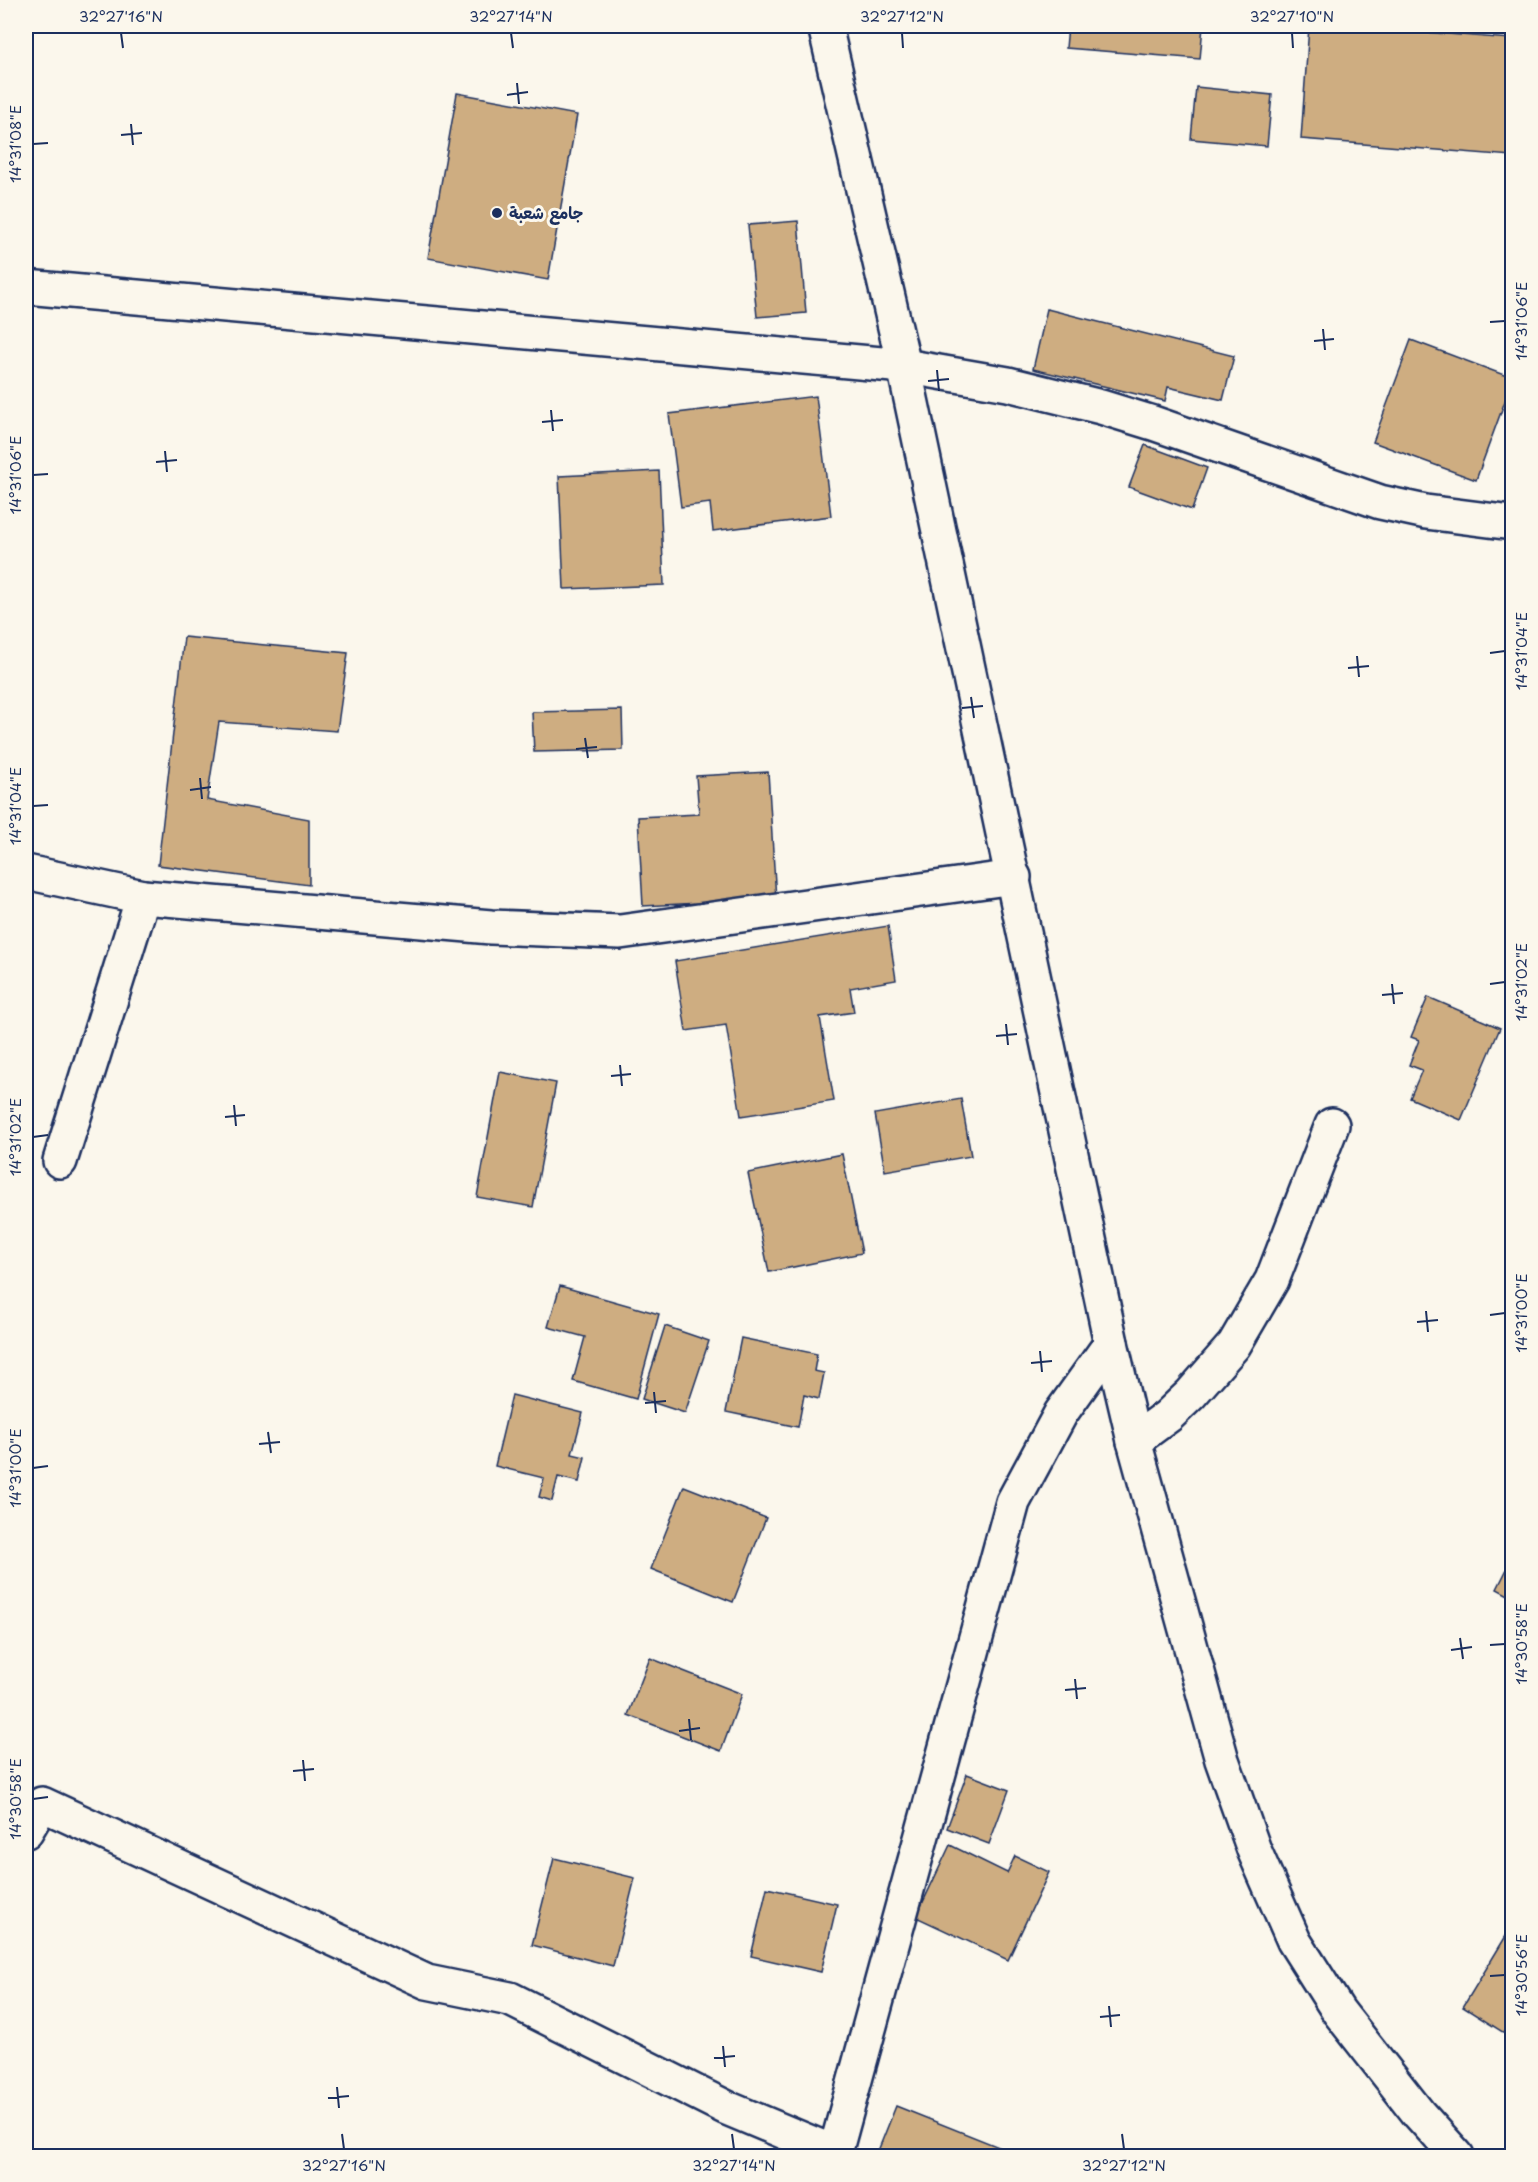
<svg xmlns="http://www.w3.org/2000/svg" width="1538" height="2182" font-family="'Playpen Sans','Playpen Sans Arabic',sans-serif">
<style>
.building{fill:#cead81;stroke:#1b2f5e;stroke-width:1.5}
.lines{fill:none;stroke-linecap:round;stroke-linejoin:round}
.minor-casing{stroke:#1b2f5e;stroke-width:38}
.minor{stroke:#fbf7ec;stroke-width:33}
.ticks{fill:none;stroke:#1b2f5e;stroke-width:2}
.poi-dot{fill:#1b2f5e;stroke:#fbf7ec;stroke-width:2}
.labels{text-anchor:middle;stroke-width:6;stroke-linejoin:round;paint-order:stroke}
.poi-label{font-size:16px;font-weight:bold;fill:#1b2f5e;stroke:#fbf7ec;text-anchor:start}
.neatline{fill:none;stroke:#1b2f5e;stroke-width:2}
.ticks-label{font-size:15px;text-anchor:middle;fill:#1b2f5e}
</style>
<rect width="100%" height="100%" fill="#fbf7ec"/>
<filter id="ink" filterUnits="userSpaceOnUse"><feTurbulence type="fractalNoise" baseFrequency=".0167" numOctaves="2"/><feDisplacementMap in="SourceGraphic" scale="12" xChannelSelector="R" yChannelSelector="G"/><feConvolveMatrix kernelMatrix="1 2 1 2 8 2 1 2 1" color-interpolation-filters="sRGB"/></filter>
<g filter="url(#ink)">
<g class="building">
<path d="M1068,26h135l-3,33 -134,-11z"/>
<path d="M1309,26h35l168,13v117l-211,-17z"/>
<path d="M1196,87l76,8 -5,51 -76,-7z"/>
<path d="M457,93l120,22 -29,165 -120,-22z"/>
<path d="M798,221l8,92 -49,4 -9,-92z"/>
<path d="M1047,309l187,47 -11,44 -55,-13 -3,14 -132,-32z"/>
<path d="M1411,340l101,38v4l-36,98 -103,-38z"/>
<path d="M816,396l15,120 -118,15 -3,-28 -29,4 -12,-93z"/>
<path d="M1145,445l62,23 -15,42 -63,-23z"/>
<path d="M659,471l5,114 -100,4 -5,-113z"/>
<path d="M184,637l164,16 -11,78 -118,-9 -12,78 102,19v66l-151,-20z"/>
<path d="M622,710l1,40 -89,2 -2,-40z"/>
<path d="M768,772l8,127 -133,7 -5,-89 61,-3 -3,-38z"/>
<path d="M888,926l8,54 -46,8 4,24 -34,5 14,84 -93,15 -15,-91 -40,6 -11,-70z"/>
<path d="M1428,997l72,31 -39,92 -51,-22 12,-28 -13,-5 10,-25 -8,-3z"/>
<path d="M500,1072l56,11 -23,124 -56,-10z"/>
<path d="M961,1099l10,57 -86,15 -10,-57z"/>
<path d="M842,1154l20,99 -93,19 -21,-99z"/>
<path d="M560,1286l99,28 -23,85 -63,-18 12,-44 -37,-10z"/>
<path d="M665,1326l44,15 -24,72 -43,-14z"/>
<path d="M741,1338l76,16 -3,17 10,2 -5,26 -15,-4 -6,32 -72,-15z"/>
<path d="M512,1395l71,18 -11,41 13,3 -6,25 -21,-5 -6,24 -13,-4 5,-19 -49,-12z"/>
<path d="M684,1486l82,32 -33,84 -82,-33z"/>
<path d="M1512,1559v38l-15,-8z"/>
<path d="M650,1658l92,36 -21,57 -93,-36z"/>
<path d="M967,1774l42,16 -20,54 -42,-16z"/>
<path d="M950,1845l57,28 8,-17 34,16 -41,88 -92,-43z"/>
<path d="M554,1858l81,20 -22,88 -81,-21z"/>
<path d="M767,1888l70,16 -16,68 -70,-16z"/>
<path d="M1512,1926v112l-49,-31z"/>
<path d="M896,2106l118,47 -2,3h-136z"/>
</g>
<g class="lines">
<defs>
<g id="minor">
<path d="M825,26l79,340 207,977 23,98 88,319 32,90 40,91 45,71 80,102 38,42"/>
<path d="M26,287l878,79 104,18 93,23 52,16 227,79 46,10 86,11"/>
<path d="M26,872l117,25 348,30 129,5 394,-55"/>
<path d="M60,1161l83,-264"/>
<path d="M1134,1441l34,-25 23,-22 43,-49 38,-65 60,-155"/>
<path d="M26,1831l16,-27 385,178 83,17 217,109 108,45 178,-651 48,-89 50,-70"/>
</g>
</defs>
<use href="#minor" class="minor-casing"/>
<use href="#minor" class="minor"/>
</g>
</g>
<path class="ticks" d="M121,33l2,15M511,33l2,15M902,33l1,15M1292,33l1,15M517,83l2,21M507,95l21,-3M131,124l2,21M121,135l21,-2M33,144l15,-1M1490,322l15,-1M1323,329l2,21M1314,341l20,-2M937,370l2,21M928,381l21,-2M551,410l2,21M542,422l21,-2M165,451l2,21M156,462l21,-2M33,475l15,-1M1490,653l15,-2M1357,656l2,21M1348,668l21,-2M971,697l3,21M962,708l21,-2M585,738l3,20M576,749l21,-2M200,778l2,21M190,790l21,-3M33,806l15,-1M1392,984l2,20M1490,984l15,-2M1382,995l21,-2M1006,1024l2,21M996,1036l21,-2M620,1065l2,21M611,1076l20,-2M234,1105l2,21M225,1117l20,-2M33,1137l15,-2M1426,1311l2,21M1490,1315l15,-2M1417,1322l21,-2M1040,1351l2,21M1031,1363l21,-2M654,1392l2,21M645,1403l21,-2M268,1432l3,21M259,1444l21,-2M33,1468l15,-2M1460,1638l3,21M1490,1645l15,-1M1451,1650l21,-3M1075,1679l2,20M1065,1690l21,-2M689,1719l2,21M679,1731l21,-3M303,1760l2,21M293,1771l21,-2M33,1799l15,-2M1490,1976l15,-1M1109,2006l2,21M1100,2017l20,-2M723,2046l2,21M714,2058l21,-2M337,2087l2,21M328,2098l21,-2M342,2134l2,15M732,2134l2,15M1122,2134l2,15"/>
<circle class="poi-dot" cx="497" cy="213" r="6"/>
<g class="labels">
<g class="poi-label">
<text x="509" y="219">جامع شعبة</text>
</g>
</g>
<rect width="1538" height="2182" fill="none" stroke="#fbf7ec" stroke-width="66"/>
<rect x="33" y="33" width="1472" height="2116" class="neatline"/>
<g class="ticks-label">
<text x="121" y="22">32°27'16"N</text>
<text x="511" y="22">32°27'14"N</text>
<text x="902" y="22">32°27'12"N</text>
<text x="1292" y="22">32°27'10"N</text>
<text transform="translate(16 144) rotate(-90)" y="5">14°31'08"E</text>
<text transform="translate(1522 321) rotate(-90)" y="5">14°31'06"E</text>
<text transform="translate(16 475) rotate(-90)" y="5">14°31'06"E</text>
<text transform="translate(1522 651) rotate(-90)" y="5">14°31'04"E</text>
<text transform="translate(16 806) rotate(-90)" y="5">14°31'04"E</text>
<text transform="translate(1522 982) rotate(-90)" y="5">14°31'02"E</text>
<text transform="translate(16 1137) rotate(-90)" y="5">14°31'02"E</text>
<text transform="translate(1522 1313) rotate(-90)" y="5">14°31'00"E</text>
<text transform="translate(16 1468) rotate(-90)" y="5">14°31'00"E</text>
<text transform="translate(1522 1644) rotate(-90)" y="5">14°30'58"E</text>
<text transform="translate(16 1799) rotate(-90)" y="5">14°30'58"E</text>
<text transform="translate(1522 1975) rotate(-90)" y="5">14°30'56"E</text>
<text x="344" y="2171">32°27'16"N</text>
<text x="734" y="2171">32°27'14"N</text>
<text x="1124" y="2171">32°27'12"N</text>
</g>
</svg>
